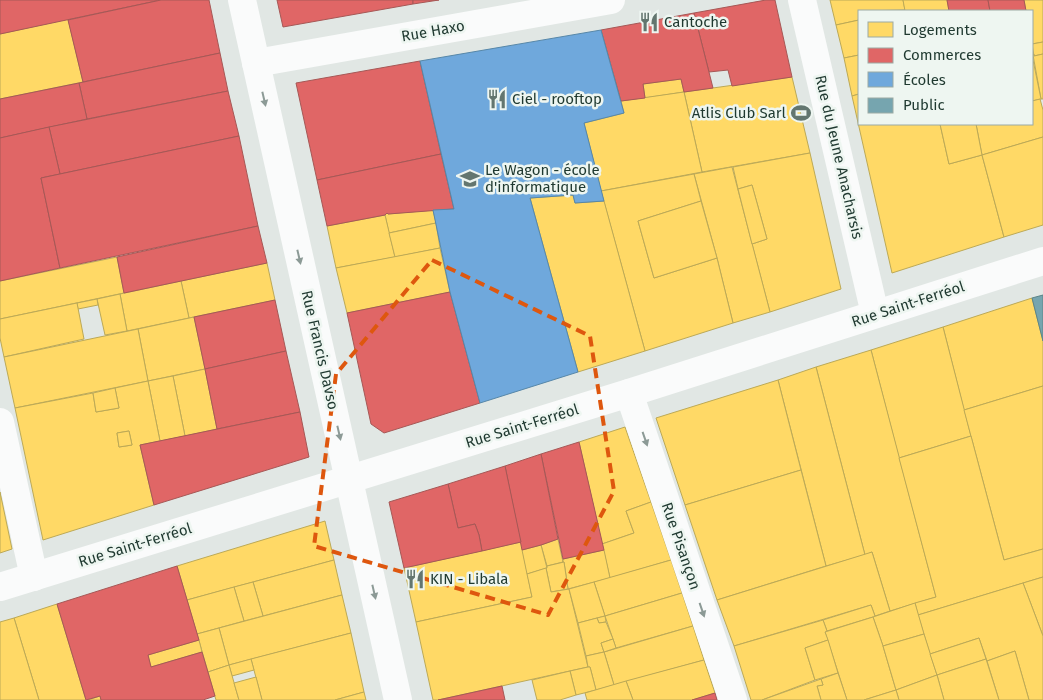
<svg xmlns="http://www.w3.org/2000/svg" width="1043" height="700" font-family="'Fira Sans',sans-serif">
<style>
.homes{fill:#ffd966;stroke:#bca956;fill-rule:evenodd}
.shops{fill:#e06666;stroke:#a65856}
.schools{fill:#6fa8dc;stroke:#5787a8}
.public{fill:#76a5af;stroke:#5c8589}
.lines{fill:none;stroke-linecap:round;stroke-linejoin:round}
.pedestrian{stroke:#fafbfb;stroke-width:28}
.minor{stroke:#fafbfb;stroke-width:28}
.oneway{fill:#8c9a96}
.marked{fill:none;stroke:#de570e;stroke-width:4;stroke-dasharray:10 6;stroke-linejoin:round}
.labels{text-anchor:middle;stroke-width:5;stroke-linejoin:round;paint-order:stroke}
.poi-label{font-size:15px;fill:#1f3930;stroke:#eef6f1;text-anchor:start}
.street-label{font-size:15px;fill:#1f3930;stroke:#eef6f1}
</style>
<rect width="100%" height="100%" fill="#e1e7e4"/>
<g class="homes">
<path d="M830,0h73l2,10 -46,1v9l-23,5z"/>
<path d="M903,0h44l2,11h-44z"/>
<path d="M1024,0h19v42l-11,2v-33h-6z"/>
<path d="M68,19l15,63 -83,17v-65z"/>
<path d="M859,20v35l-15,3 -8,-33z"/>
<path d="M1043,42v12l-9,2 -2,-12z"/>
<path d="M1034,54v2l9,-2v45h-2l-8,-44z"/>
<path d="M859,55v39l-7,2 -8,-38z"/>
<path d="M1032,55l9,44 -9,2z"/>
<path d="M792,77l18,76 -108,19 -18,-80z"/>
<path d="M681,79l3,13 -39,6 -2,-14z"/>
<path d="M684,92l18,80 -101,19 -17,-68 40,-10 -3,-12z"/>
<path d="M859,94v30h81l9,40 33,-9 22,82 -112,36 -40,-177z"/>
<path d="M1040,99l3,11v27l-61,18 -6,-31h56v-23z"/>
<path d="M940,124h36l6,31 -33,9z"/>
<path d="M1043,137v88l-39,12 -22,-82z"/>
<path d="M810,153l31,136 -71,23 -18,-68 15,-5 -15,-54 -14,4 -5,-22z"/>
<path d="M732,167l38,145 -37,11 -16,-65 -23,-84z"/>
<path d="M694,174l7,27 -63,20 16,57 63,-20 16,65 -88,28 -44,-160z"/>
<path d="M752,185l15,54 -15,5 -14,-55z"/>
<path d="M573,195l2,8 29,-2 41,150 -67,21 -48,-174z"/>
<path d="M701,201l16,57 -63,20 -16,-57z"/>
<path d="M433,210l3,13 -47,10 -4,-18 2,-2 1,1z"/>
<path d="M385,215l10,42 -59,11 -9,-42z"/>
<path d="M436,223l4,25 -45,9 -6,-24z"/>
<path d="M440,248l10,44 -103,21 -11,-45z"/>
<path d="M117,257l7,36 -124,26v-38z"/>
<path d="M267,263l8,37 -86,18 -8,-37z"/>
<path d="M181,281l8,37 -62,13 -7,-37z"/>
<path d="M120,294l7,37 -22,4 -8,-36z"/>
<path d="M1032,298l11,43v45l-79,24 -21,-83z"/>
<path d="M97,299l1,6 -20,4 -1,-6z"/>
<path d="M77,303l7,36 -80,18 -4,-19v-19z"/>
<path d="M194,317l11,52 -57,12 -10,-52z"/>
<path d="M943,327l28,109 -72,22 -28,-108z"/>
<path d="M138,329l10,52 -133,27 -11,-51z"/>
<path d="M871,350l65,247 -46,14 -18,-59 -7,3 -49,-188z"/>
<path d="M816,367l49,188 -39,11 -48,-186z"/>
<path d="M205,369l12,60 -32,7 -12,-60z"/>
<path d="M173,376l12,60 -25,5 -12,-60z"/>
<path d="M778,380l23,90 -116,35 -29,-87z"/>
<path d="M148,381l12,60 -20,4 14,60 -111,35 -28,-132 78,-15 3,19 23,-4 -4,-20zM129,431l3,14 -13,2 -2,-14z"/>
<path d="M1043,386v163l-39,11 -40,-150z"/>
<path d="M115,388l4,20 -23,4 -3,-19z"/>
<path d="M625,427l26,75 -25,9 8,22 -32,11 -23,-102z"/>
<path d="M129,431l3,14 -13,2 -2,-14z"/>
<path d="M971,436l33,124 39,-11v28l-125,38 -3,-12 21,-6 -37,-139z"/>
<path d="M801,470l25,96 -109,34 -32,-95z"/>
<path d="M0,492l12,57 -12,4z"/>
<path d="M651,502l20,58 -61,18 -8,-34 32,-11 -8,-22z"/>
<path d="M325,521l9,39 -147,40 -10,-34z"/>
<path d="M558,539l5,23 -16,4 -6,-21z"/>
<path d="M521,542l11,55 -116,25 -12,-54z"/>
<path d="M541,545l6,23 -20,6 -5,-24z"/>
<path d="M604,550l6,28 -42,11 -4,-27h-1v-3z"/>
<path d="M872,552l18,59 -15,5 -4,-11 -137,41 -17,-46z"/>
<path d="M334,560l8,35 -79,21 -10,-34z"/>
<path d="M671,560l11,33 -77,23 -11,-34z"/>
<path d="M564,562l4,27 -17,3 -5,-24h1v-2z"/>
<path d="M546,568l5,24 18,-3 19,78 -150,33h-5l-17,-78 116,-25 -5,-23z"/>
<path d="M1043,577v59l-20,-53z"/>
<path d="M253,582l10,34 -19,5 -10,-34z"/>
<path d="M594,582l11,34 -27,7 -9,-34z"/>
<path d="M1023,583l20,53v64h-14l-14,-49 -28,10 -8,-23 -49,16 -12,-39z"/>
<path d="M234,587l10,34 -47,13 -10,-34z"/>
<path d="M682,593l11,33 -77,22 -11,-32z"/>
<path d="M342,595l9,38 -122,32 -10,-37z"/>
<path d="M915,603l9,31 -41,12 -10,-29z"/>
<path d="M57,604l29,96h-47l-25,-82z"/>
<path d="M871,605l4,11 -2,1 -46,14 -4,-11z"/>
<path d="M605,616l1,6 -7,1 -2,-5z"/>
<path d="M873,617l10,29 13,44 -32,10h-17l-22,-68z"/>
<path d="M14,618l25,82h-39v-78z"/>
<path d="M597,618l2,5 7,-1 7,17 -12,4 3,9 -18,4 -8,-33z"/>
<path d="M823,620l4,11 -2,1 3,8 -23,8 10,32 -53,20h-11l-17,-54z"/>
<path d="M693,626l11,34 -90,25 -10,-33z"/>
<path d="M219,628l10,37 -21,7 -11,-38z"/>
<path d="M351,633l13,59 -29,8h-73l-11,-41z"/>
<path d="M924,634l13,41 -41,15 -13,-44z"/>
<path d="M979,638l7,21 -49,16 -7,-21z"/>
<path d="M613,639l3,9 -12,4 -3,-9z"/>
<path d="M199,640l3,12 -51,15 -3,-12z"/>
<path d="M828,640l10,33 -23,7 -10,-32z"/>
<path d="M1015,651l14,49h-30l-12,-39z"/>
<path d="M604,652l10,33 -18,5 -6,-23h-2l-2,-11z"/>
<path d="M251,659l3,11 -22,6 -3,-11z"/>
<path d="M986,659l13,41h-55l-7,-25z"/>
<path d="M704,660l11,33 -23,7h-59l-7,-19z"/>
<path d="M229,665l10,35h-23l-8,-28z"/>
<path d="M588,667h2l6,23 -20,5 -6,-24z"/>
<path d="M570,671l6,24 -16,5h-23l-5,-20z"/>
<path d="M838,673l9,27h-26l-4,-14 6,-1 -2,-6z"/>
<path d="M937,675l7,25h-45l-3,-10z"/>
<path d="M256,677l6,23h-23l-5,-17z"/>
<path d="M821,679l2,6 -6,1 4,14h-59z"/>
<path d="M626,681l7,19h-46l-2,-7z"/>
<path d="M896,690l3,10h-35z"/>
<path d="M364,692l2,8h-31z"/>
<path d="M100,696l1,4h-13z"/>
</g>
<g class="shops">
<path d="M0,0h161l-161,34z"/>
<path d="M161,0h48l11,53 -137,29 -15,-62z"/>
<path d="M277,0h136v4l-130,23z"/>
<path d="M413,0h26l-26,4z"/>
<path d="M766,0h9l17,77 -60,9 -4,-16 -19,2 -15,-59z"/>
<path d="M947,0h41l2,11h-41z"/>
<path d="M988,0h36l2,11h-36z"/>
<path d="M694,13l19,75 -29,4 -3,-13 -38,5 2,14 -24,3 -20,-71z"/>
<path d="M220,53l8,38 -141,28 -8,-36z"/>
<path d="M420,61l21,93 -124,26 -21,-97z"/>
<path d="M79,83l8,36 -87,19v-39z"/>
<path d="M228,91l11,45 -179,38 -11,-47z"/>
<path d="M49,127l11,47 -19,4 19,90 -60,13v-143z"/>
<path d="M239,136l19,90 -198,42 -19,-90z"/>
<path d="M441,154l13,55 -66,5 -1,-1 -2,2 -58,11 -10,-46z"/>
<path d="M258,226l9,37 -143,30 -7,-36z"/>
<path d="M450,292l30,111 -96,30 -13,-9 -24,-111z"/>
<path d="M275,300l11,51 -81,18 -11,-52z"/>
<path d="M286,351l14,61 -83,17 -12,-60z"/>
<path d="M300,412l9,45 -155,48 -14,-60z"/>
<path d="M579,442l25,108 -41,9 -22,-105z"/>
<path d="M541,454l17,85 -17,6 -19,5 -17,-84z"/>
<path d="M505,466l16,76 -39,9 -3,-16 -4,-11 -17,4 -10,-44z"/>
<path d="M448,484l10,44 17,-4 4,11 3,16 -78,17 -15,-66z"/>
<path d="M177,566l22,74 -51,15 3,12 51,-15 13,44 -12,4h-102l-1,-4 -14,4 -29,-96z"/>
<path d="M502,686l3,14h-67z"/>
<path d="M715,693l2,7h-25z"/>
</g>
<path class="schools" d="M601,30l23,83 -40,10 20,78 -29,2 -2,-8 -43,3 48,174 -98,31 -30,-111 -17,-82 21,-1 -34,-148z"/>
<path class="public" d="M1043,295v46l-11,-43z"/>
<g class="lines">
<g class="pedestrian">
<path d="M802,0l73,314"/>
<path d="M256,63l355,-63"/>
<path d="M629,393l104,307"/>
<path d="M0,422l34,155"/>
<path d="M0,587l629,-194 414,-132"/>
</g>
<path class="minor" d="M242,0l156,700"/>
</g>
<defs><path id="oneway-solid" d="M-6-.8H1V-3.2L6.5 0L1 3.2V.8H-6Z" transform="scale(1.25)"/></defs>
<g class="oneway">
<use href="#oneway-solid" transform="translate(264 99) rotate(77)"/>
<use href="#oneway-solid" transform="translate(299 257) rotate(77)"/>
<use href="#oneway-solid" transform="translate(339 433) rotate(77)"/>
<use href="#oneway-solid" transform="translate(645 439) rotate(71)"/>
<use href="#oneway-solid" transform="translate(374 592) rotate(77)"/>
<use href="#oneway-solid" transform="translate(702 610) rotate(71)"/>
</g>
<path class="marked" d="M432,260l158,76 24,155 -66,124 -234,-69 22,-172z"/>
<defs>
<symbol id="restaurant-bare" viewBox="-9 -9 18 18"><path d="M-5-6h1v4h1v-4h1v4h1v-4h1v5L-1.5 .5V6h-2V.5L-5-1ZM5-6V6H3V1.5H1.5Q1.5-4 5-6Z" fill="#63766f" stroke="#eef6f1" stroke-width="2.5" paint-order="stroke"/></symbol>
<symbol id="stadium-bare" viewBox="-9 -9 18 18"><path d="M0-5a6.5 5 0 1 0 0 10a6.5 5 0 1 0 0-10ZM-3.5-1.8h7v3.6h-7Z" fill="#63766f" stroke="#eef6f1" stroke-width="2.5" paint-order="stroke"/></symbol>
<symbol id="university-bare" viewBox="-9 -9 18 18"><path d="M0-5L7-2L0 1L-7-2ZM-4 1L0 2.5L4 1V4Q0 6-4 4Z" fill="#63766f" stroke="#eef6f1" stroke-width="2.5" paint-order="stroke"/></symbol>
</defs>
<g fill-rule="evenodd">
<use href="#restaurant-bare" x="635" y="8" width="28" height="28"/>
<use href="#restaurant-bare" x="483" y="85" width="28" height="28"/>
<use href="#stadium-bare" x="787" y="99" width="28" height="28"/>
<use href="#university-bare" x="456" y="165" width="28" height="28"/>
<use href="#restaurant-bare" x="401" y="565" width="28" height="28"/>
</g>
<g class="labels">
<g class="poi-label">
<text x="664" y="27">Cantoche</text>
<text x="512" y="104">Ciel - rooftop</text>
<text x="786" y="118" text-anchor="end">Atlis Club Sarl</text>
<text x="485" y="175">Le Wagon - école<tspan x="485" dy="17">d'informatique</tspan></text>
<text x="430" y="584">KIN - Libala</text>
</g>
<g class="street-label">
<text transform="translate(433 31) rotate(-10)" y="5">Rue Haxo</text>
<text transform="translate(839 157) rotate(77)" y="5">Rue du Jeune Anacharsis</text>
<text transform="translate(908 304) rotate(-18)" y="5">Rue Saint-Ferréol</text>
<text transform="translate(320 350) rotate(77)" y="5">Rue Francis Davso</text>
<text transform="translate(522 426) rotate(-17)" y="5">Rue Saint-Ferréol</text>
<text transform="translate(135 545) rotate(-17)" y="5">Rue Saint-Ferréol</text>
<text transform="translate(681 546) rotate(71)" y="5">Rue Pisançon</text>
</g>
</g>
<rect x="858" y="10" width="175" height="115" fill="#eef6f1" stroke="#9baaa4"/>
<rect x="868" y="22" width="25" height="15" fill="#ffd966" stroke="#9baaa4"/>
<text x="903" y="35" font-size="15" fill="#1f3930">Logements</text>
<rect x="868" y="48" width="25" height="15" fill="#e06666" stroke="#9baaa4"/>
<text x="903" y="60" font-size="15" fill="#1f3930">Commerces</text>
<rect x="868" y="72" width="25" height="15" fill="#6fa8dc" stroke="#9baaa4"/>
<text x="903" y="85" font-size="15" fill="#1f3930">Écoles</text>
<rect x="868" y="98" width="25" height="15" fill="#76a5af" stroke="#9baaa4"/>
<text x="903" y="110" font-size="15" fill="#1f3930">Public</text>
</svg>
